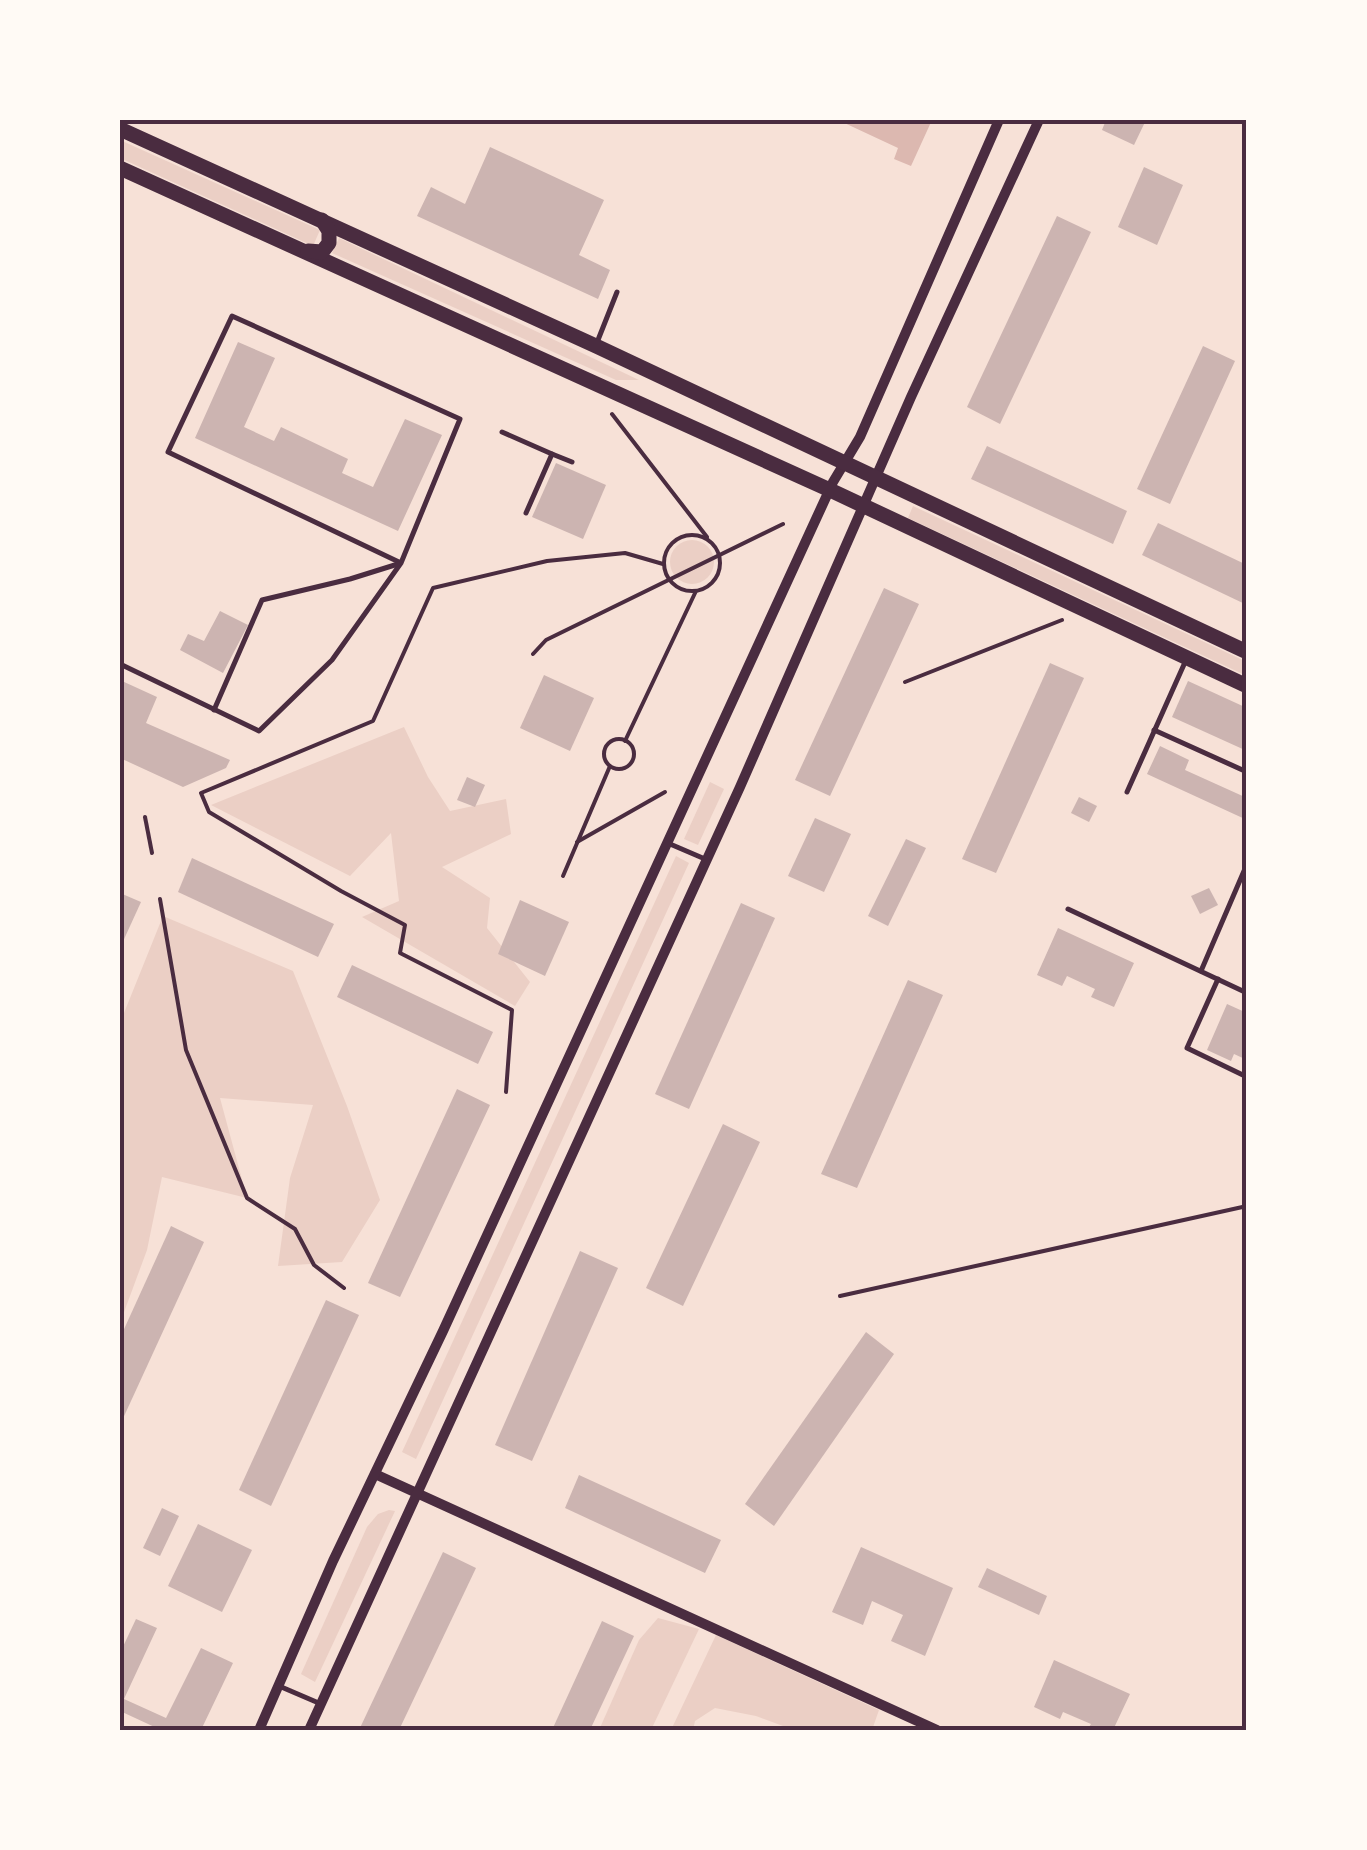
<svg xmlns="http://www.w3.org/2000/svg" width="1367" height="1850" font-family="Lato,sans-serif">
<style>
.green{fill:#ebcfc5}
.water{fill:#dcb8b0}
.building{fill:#ccb4b1}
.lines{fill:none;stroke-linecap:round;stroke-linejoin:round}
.path{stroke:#4a2c40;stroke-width:4}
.service{stroke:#4a2c40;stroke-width:5}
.minor{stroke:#4a2c40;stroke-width:10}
.secondary{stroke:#4a2c40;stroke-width:15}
.neatline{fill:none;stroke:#4a2c40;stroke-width:4}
</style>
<rect width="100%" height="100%" fill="#f7e1d7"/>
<g class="green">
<path d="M120,140l200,90 -7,16 -193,-88z"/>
<path d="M339,238l300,142h-23l-284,-127z"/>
<path d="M913,506l334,156v14l-339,-158z"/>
<circle cx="692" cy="562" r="22"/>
<path d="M404,727l24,50 22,34 56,-12 5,35 -69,33 48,31 -3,30 43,54 -15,24 -153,-89 37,-16 -8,-68 -41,43 -139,-71z"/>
<path d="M710,782l14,7 -26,56 -14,-6z"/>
<path d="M676,856l13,7 -273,596 -14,-7z"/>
<path d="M163,916l130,55 54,135 33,94 -38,62 -64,4 12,-88 23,-73 -93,-7 27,100 -85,-21 -15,73 -27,73v-300z"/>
<path d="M389,1510l6,1 -80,171 -14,-8 66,-147 11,-13z"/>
<path d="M658,1618l41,11 -48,101h-52l40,-90z"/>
<path d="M716,1635l163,75 -7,20h-78l-38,-14 -41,-8 -20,13 -2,9h-22z"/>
</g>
<path class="water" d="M838,120h94l-21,46 -17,-7 4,-11z"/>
<g class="building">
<path d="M1106,120h40l-12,25 -32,-15z"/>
<path d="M490,147l114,53 -25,55 31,15 -12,29 -181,-83 14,-29 34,17z"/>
<path d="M1144,167l39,18 -26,60 -39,-18z"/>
<path d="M1057,216l34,16 -91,192 -33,-17z"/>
<path d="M238,342l37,16 -31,69 30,14 7,-14 67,32 -6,14 31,14 32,-68 37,16 -44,96 -203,-93z"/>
<path d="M1203,346l32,15 -65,143 -33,-15z"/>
<path d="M987,446l140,65 -14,33 -142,-65z"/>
<path d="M556,463l50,22 -23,54 -51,-22z"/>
<path d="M1158,523l89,42v40l-105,-50z"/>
<path d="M884,588l35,16 -89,192 -35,-16z"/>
<path d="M220,611l28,14 -25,48 -43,-23 8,-16 16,7z"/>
<path d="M1050,663l34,15 -88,195 -34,-14z"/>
<path d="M544,675l50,23 -24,53 -50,-23z"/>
<path d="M122,681l35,16 -11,26 84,37 -4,8 -43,19 -63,-29z"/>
<path d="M1188,681l59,27v43l-75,-34z"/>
<path d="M1160,746l29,14 -4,10 62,28v22l-100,-46z"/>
<path d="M467,777l18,8 -10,22 -18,-7z"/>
<path d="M1079,797l18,9 -8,16 -18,-9z"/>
<path d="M815,818l36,16 -27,58 -36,-16z"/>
<path d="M906,839l20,9 -38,78 -20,-10z"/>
<path d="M192,858l142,66 -16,33 -140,-65z"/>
<path d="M1209,888l9,17 -18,9 -9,-18z"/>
<path d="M120,893l21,9 -21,46z"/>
<path d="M520,900l49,22 -24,54 -47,-22z"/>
<path d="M741,903l34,15 -86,191 -34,-15z"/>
<path d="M1058,928l76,35 -20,44 -23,-10 4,-8 -28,-13 -5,10 -25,-11z"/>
<path d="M352,965l141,67 -15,32 -141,-67z"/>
<path d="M908,980l35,15 -86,193 -36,-14z"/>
<path d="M1227,1004l20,9v47l-13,-6 -3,7 -24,-11z"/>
<path d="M457,1089l33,16 -90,192 -32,-14z"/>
<path d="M723,1124l37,18 -77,164 -37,-18z"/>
<path d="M171,1226l33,16 -84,183v-87z"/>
<path d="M580,1251l38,17 -86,193 -37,-16z"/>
<path d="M326,1300l33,15 -88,191 -32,-16z"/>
<path d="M866,1332l28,22 -120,172 -29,-22z"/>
<path d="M579,1475l142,65 -16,33 -140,-65z"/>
<path d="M162,1508l17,8 -19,40 -17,-8z"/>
<path d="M198,1524l54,26 -30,62 -54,-26z"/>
<path d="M861,1547l92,41 -28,68 -34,-15 12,-26 -31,-14 -9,24 -31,-13z"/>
<path d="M443,1552l33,16 -77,162h-40z"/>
<path d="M987,1568l60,28 -8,19 -61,-28z"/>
<path d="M136,1619l21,9 -33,71 42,19 35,-70 32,15 -32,67h-40l-41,-19v-58z"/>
<path d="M602,1621l32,15 -44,94h-38z"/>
<path d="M1054,1660l76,34 -17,36h-26l4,-6 -28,-12 -3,7 -26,-12z"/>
</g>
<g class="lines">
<g class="path">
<path d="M612,414l95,123"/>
<circle cx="692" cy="563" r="28"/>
<path d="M533,654l13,-14 237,-116"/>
<path d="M905,682l157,-62"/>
<circle cx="619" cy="754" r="15"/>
<path d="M625,741l71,-150"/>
<path d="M145,817l7,36"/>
<path d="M577,842l88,-50"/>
<path d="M563,876l47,-110"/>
<path d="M160,899l26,151 61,148 48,31 19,36 30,23"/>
<path d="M506,1092l6,-82 -112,-57 5,-28 -64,-34 -132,-79 -8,-19 172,-72 60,-133 114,-27 78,-8 38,11"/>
<path d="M840,1296l407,-90"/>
</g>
<g class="service">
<path d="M596,345l21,-53"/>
<path d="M502,432l50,22 -26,59"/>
<path d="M552,454l20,8"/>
<path d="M120,664l139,67 73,-71 69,-97 59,-144 -228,-103 -64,136 233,111"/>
<path d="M214,710l48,-110 88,-21 48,-15"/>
<path d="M1154,730l93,42"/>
<path d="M1127,792l59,-132"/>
<path d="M670,844l35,15"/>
<path d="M1068,909l179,84"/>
<path d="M1201,971l46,-107"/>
<path d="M1218,979l-31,69 60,29"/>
<path d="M279,1686l42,18"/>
</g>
<g class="minor">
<path d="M375,1474l562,256"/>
<path d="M259,1730l74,-169 110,-230 390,-849 27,-45 139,-317"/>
<path d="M309,1730l431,-943 171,-390 128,-277"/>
</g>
<g class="secondary">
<path d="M120,129l476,217 651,306"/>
<path d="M120,168l710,322 417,196"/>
<path d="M308,251l14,1 7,-9v-12l-7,-11"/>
</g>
</g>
<rect width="1367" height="1850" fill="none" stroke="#fffaf5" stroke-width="245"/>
<rect x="122" y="122" width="1122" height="1606" class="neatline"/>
</svg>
